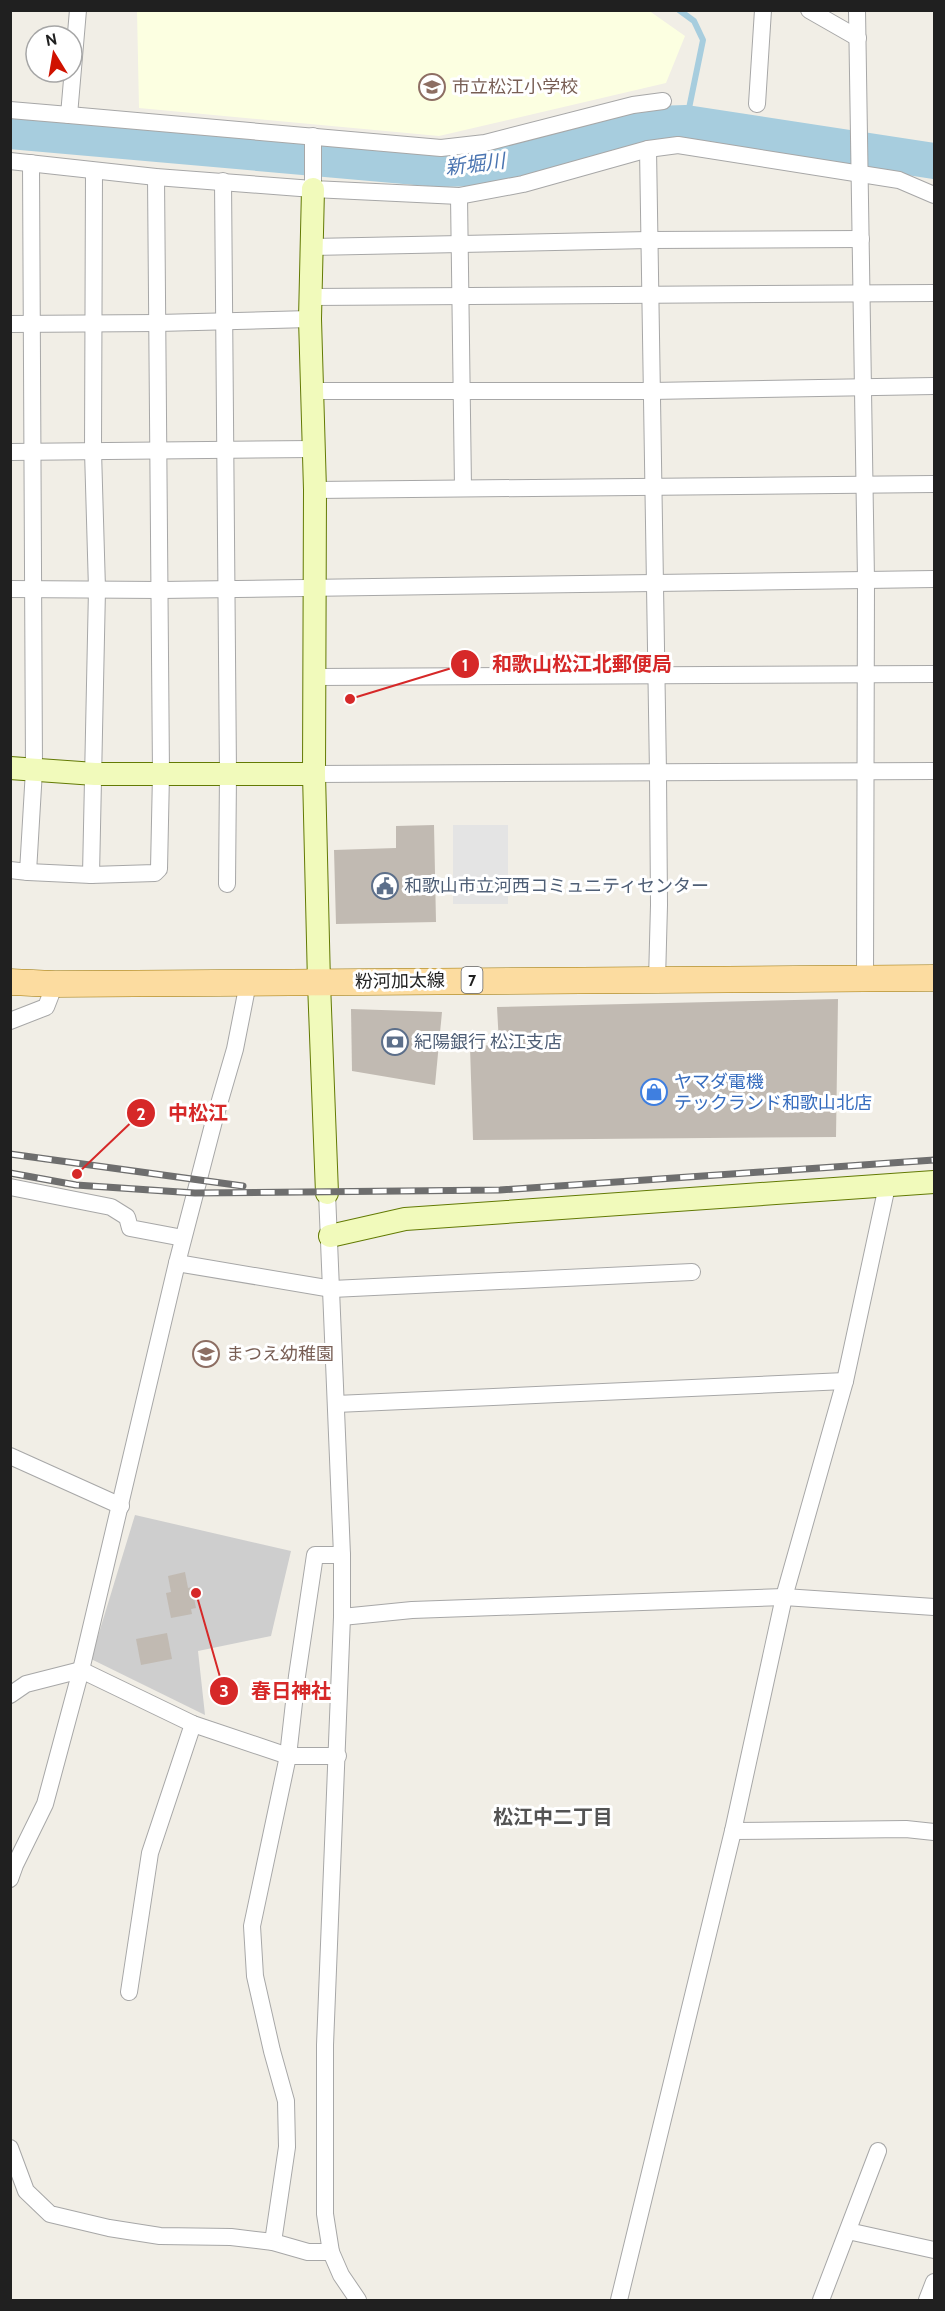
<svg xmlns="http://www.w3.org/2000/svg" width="945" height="2311" font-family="Cabin,'Noto Sans JP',sans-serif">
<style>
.education{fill:#fcffe1}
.religious{fill:#cecece}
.parking{fill:#e4e4e4}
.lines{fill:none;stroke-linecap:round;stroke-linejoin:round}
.stream{stroke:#a7cdde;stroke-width:6}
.river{stroke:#a7cdde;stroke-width:36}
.building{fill:#c1bab2}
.street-casing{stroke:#a7a7a7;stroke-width:18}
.secondary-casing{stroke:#637a04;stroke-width:24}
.primary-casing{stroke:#9c7500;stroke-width:27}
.street{stroke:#fff;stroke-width:16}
.secondary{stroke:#f1fabb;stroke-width:22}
.primary{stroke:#fcdca0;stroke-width:26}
.rail-casing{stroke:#6e6e6e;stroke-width:7}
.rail{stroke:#fff;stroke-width:4.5;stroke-dasharray:14;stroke-linecap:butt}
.labels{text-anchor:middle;stroke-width:6;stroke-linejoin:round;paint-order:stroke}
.shield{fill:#fff;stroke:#636363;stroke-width:1.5}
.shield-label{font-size:16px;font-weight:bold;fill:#202020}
.education-label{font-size:18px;fill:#785e54;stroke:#fff;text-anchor:start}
.service-label{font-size:18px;fill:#4e5e75;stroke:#fff;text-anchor:start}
.street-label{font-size:18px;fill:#202020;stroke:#fff}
.shop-label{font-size:18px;fill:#366cbe;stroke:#fff;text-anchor:start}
.water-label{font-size:20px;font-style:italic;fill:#4b75b1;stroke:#fff}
.neighbourhood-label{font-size:20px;font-weight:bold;fill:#535353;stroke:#fff}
.leader{fill:none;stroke:#d62828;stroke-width:2}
.callout-dot{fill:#d62828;stroke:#fff;stroke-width:2}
.mark-label{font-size:18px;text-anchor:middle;font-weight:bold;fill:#fff}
.callout-label{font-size:20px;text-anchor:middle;font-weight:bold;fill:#d62828;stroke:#fff;stroke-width:6;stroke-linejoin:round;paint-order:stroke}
</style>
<rect width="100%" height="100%" fill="#f1eee6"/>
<path class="education" d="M648,10l37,26 -19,47 -227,53 -300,-28 -2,-97z"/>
<path class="religious" d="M135,1515l156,36 -20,85 -73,15 7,64 -114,-56z"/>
<rect class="parking" x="453" y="825" width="55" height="79"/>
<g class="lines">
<path class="stream" d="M679,10l15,11 9,19 -17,83"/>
<path class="river" d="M10,131l429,38 41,-1 174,-44 32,-1 248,38"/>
</g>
<g class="building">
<path d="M434,825l2,97 -100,2 -2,-74 62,-2v-22z"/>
<path d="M838,999l-2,138 -363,3 -3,-93 29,-3 -2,-37z"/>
<path d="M351,1009l91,3 -7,73 -83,-14z"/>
<path d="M185,1572l3,16 4,-1 4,21 -5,1 1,5 -21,4 -5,-25 5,-1 -3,-16z"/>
<path d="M167,1633l5,26 -31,6 -5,-26z"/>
</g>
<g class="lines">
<defs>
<g id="street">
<path d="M809,10l49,28"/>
<path d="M857,10l9,570 -1,399"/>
<path d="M757,104l6,-94"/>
<path d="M10,110l59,5 9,-105"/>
<path d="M69,115l372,33 44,-5 148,-38 30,-4"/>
<path d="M648,149l10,624 1,132 -2,75"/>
<path d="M10,161l146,16 157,12 146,7 64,-12 125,-35 30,-4 221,35 35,15"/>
<path d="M223,181l5,593 -1,110"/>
<path d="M313,189v-53"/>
<path d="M459,196l4,292"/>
<path d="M312,247l337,-7 212,-1"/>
<path d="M311,297l623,-4"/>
<path d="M10,324l148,-1 152,-4"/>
<path d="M312,391h339l283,-5"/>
<path d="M10,452l303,-3"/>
<path d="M315,490l619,-6"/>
<path d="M10,589l150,1 774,-11"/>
<path d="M315,677l619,-3"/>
<path d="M314,774l620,-3"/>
<path d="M10,870l18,2 6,-102 -3,-607"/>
<path d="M28,872l63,3 64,-2 4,-4 2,-95 -5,-597"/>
<path d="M91,875l6,-286 -4,-138 1,-280"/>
<path d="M10,1021l36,-14 9,-23"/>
<path d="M10,1187l101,20 16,10 3,11 53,10"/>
<path d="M327,1193l15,362v62l-17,428v169l6,38 10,23 17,25"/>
<path d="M177,1263l155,26 360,-17"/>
<path d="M336,1404l509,-23"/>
<path d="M10,1456l111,50"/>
<path d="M342,1617l70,-7 372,-13 150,10"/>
<path d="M10,1695l16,-11 55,-14 112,54 95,32h50"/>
<path d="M733,1831l173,-2 28,3"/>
<path d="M10,1879l5,-14 30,-61 36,-134 96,-407 37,-142 21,-72 13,-66"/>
<path d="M129,1992l21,-139 43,-129"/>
<path d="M10,2148l16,43 24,23 59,14 51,8 71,1 42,5 35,10h23"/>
<path d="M848,2231l86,19"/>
<path d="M273,2242l14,-95 -1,-46 -14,-50 -17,-75 -3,-50 36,-170 9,-80 18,-121h27"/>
<path d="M619,2300l114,-469 51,-234 61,-216 42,-195"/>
<path d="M821,2300l57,-149"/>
<path d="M927,2300l7,-18"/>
</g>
<g id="secondary">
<path d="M313,189l-3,130 5,171 -1,284 5,209 8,210"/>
<path d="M10,768l85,6h219"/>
<path d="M330,1236l75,-17 529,-37"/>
</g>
<path id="primary" d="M10,982l45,2 879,-6"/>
</defs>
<use href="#street" class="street-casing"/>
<use href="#secondary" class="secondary-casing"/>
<use href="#primary" class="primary-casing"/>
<use href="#street" class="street"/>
<use href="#secondary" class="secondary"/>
<use href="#primary" class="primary"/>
<defs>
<g id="rail">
<path d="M10,1154l233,32"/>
<path d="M10,1173l66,12 119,8 305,-3 434,-30"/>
</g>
</defs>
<use href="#rail" class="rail-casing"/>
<use href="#rail" class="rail"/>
</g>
<defs>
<symbol id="school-ring" viewBox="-11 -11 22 22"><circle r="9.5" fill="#fff" stroke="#8d6e63" stroke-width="1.5"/><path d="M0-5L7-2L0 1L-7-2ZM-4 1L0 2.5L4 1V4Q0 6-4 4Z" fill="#8d6e63"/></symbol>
<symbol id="civic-ring" viewBox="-11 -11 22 22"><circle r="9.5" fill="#fff" stroke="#5c6f8a" stroke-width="1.5"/><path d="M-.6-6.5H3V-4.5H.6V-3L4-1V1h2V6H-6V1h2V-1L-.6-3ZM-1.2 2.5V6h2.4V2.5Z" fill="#5c6f8a"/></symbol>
<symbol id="bank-ring" viewBox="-11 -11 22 22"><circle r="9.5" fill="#fff" stroke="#5c6f8a" stroke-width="1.5"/><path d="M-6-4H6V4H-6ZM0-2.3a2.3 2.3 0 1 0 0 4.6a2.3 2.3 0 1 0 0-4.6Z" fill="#5c6f8a"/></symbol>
<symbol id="shop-ring" viewBox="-11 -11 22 22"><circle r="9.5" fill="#fff" stroke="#3f7fe0" stroke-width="1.5"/><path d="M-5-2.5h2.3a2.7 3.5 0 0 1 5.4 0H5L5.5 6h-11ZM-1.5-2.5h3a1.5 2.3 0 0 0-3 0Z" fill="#3f7fe0"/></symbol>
</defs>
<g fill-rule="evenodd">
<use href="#school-ring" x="417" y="72" width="30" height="30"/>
<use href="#civic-ring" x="370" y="871" width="30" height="30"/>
<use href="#bank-ring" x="380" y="1027" width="30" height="30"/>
<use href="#shop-ring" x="639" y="1077" width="30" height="30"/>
<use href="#school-ring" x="191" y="1339" width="30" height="30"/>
</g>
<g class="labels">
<rect class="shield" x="461.5" y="967" width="21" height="26" rx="4.5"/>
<g class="shield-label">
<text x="472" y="986">7</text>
</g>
<g class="education-label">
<text x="452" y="93">市立松江小学校</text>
<text x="226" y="1360">まつえ幼稚園</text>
</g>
<g class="service-label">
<text x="404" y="892">和歌山市立河西コミュニティセンター</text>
<text x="414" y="1048">紀陽銀行 松江支店</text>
</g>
<g class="street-label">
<text transform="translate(400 981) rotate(-1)" y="6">粉河加太線</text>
</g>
<g class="shop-label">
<text x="674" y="1088">ヤマダ電機<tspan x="674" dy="21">テックランド和歌山北店</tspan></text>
</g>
<g class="water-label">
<text transform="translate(475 164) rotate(-7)" y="7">新堀川</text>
</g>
<g class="neighbourhood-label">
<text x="553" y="1824">松江中二丁目</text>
</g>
</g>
<path class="leader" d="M350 699L465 664M77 1174L141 1113M196 1593L224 1691"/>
<g class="callout-dot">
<circle cx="350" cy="699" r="6"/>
<circle cx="77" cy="1174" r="6"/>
<circle cx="196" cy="1593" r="6"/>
<circle cx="465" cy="664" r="15"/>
<circle cx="141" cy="1113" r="15"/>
<circle cx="224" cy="1691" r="15"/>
</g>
<g class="mark-label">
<text x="465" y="671">1</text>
<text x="141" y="1120">2</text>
<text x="224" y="1697">3</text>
</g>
<g class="callout-label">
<text x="582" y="671">和歌山松江北郵便局</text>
<text x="198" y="1120">中松江</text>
<text x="291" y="1698">春日神社</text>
</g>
<rect width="945" height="2311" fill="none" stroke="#202020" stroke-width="24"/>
<g transform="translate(54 54) rotate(349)"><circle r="28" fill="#ffffff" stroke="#a6a6a6" stroke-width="1.5"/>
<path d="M0-4.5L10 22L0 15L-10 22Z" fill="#d01200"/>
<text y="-9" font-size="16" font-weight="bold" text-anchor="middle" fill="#202020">N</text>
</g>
</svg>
